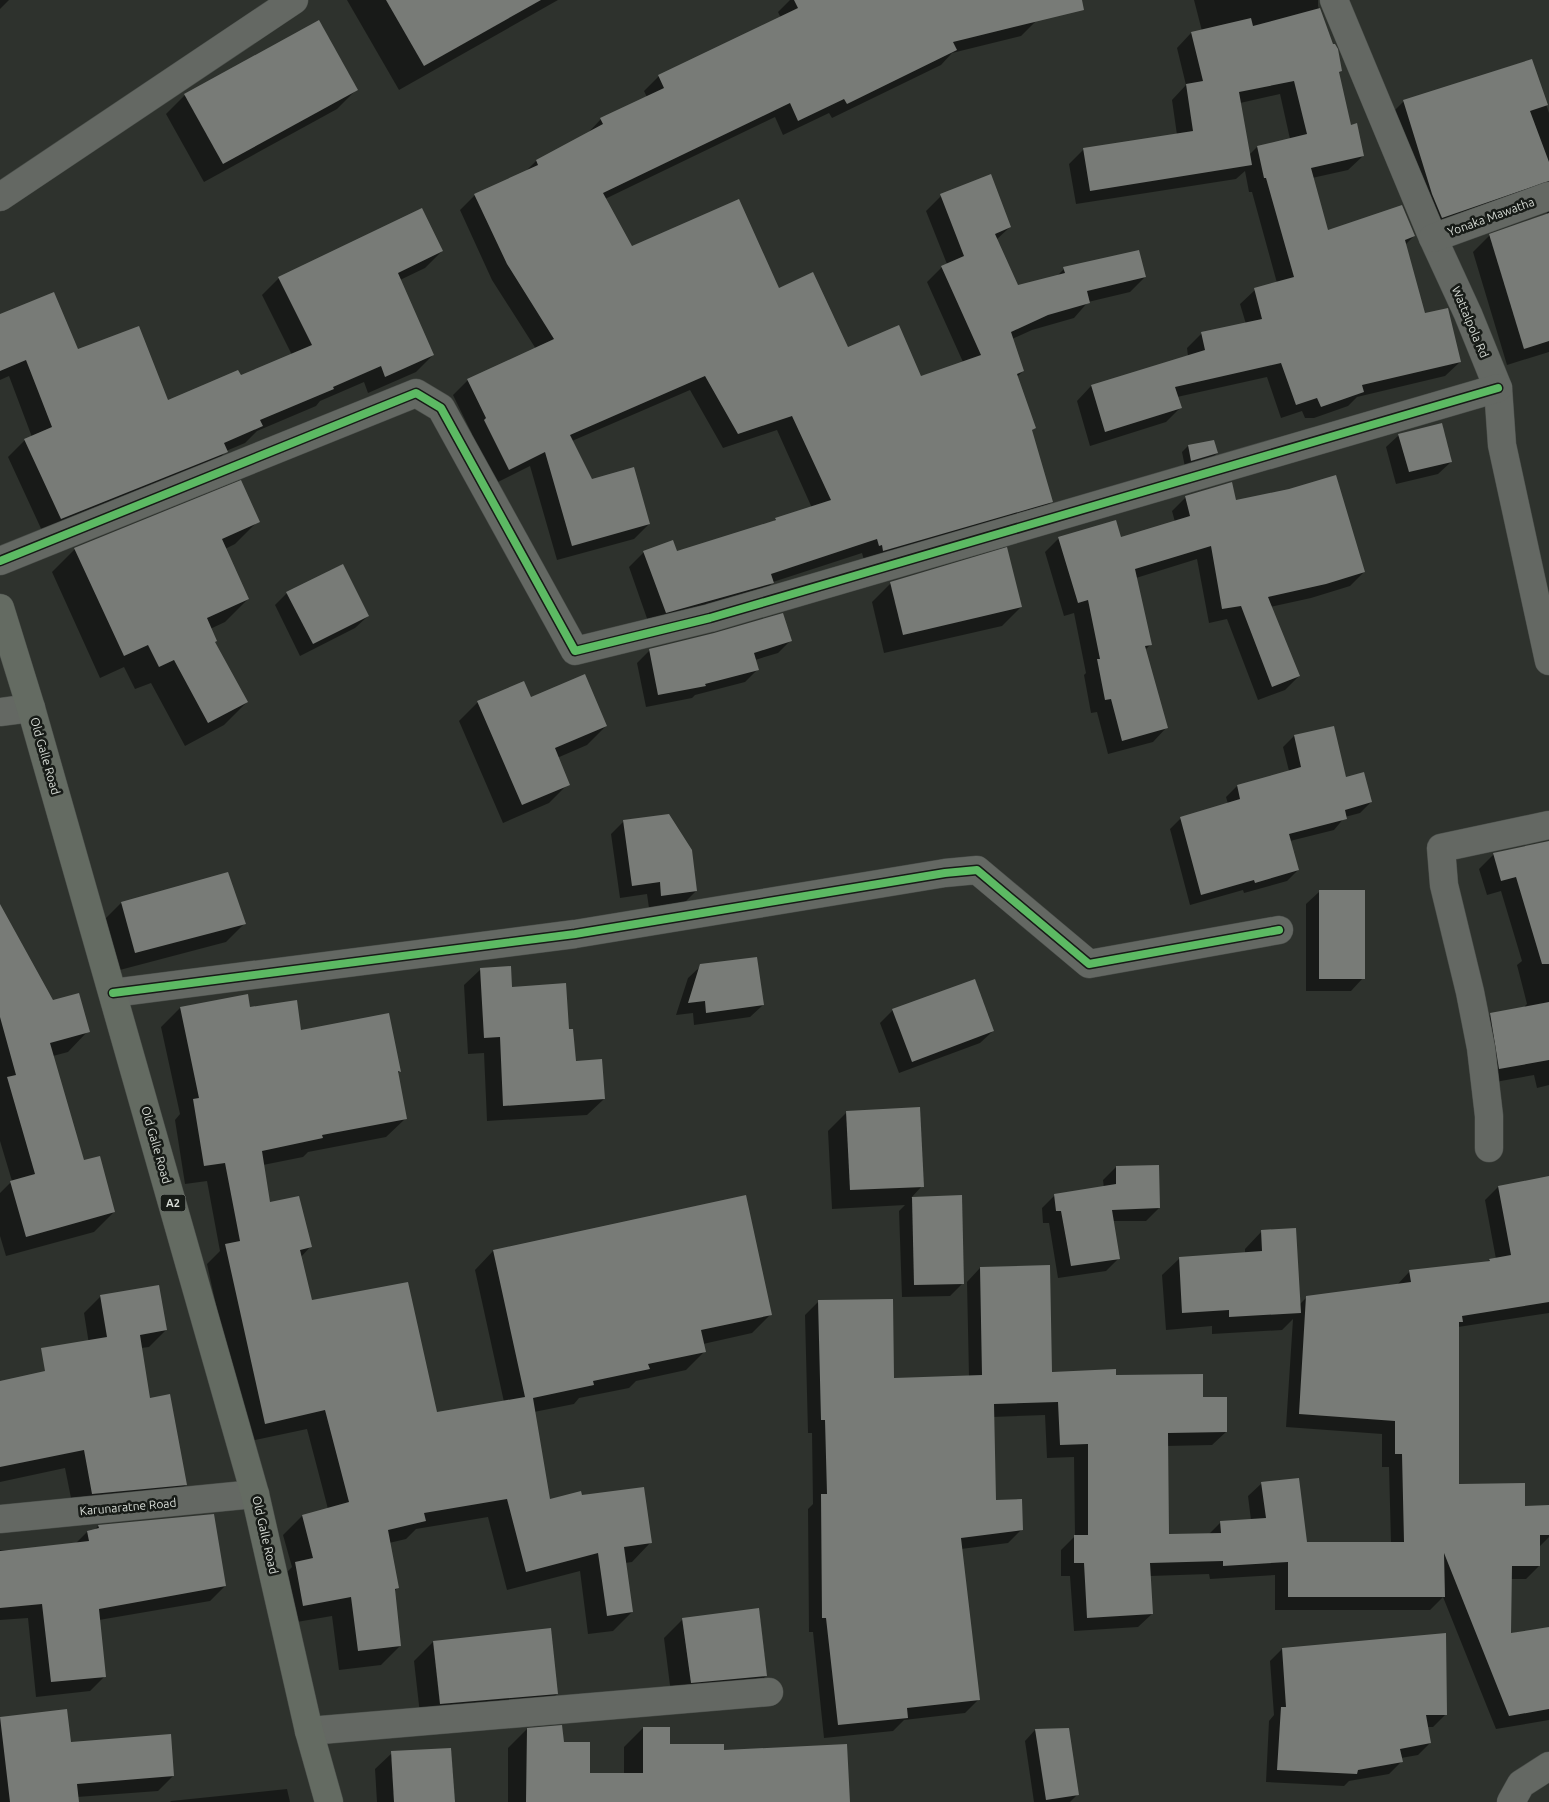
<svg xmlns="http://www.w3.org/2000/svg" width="1549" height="1802" font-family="Ubuntu,sans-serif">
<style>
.shadow{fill:#0007;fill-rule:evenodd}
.building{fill:#787b77}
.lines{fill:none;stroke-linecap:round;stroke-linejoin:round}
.minor-casing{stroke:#494d49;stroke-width:29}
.highway-casing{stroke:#494d49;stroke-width:29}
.minor{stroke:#646863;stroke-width:28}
.highway{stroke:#646b62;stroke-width:28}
.cycleway-casing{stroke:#171b17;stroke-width:11}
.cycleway{stroke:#5cba63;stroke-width:8}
.labels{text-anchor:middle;stroke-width:5;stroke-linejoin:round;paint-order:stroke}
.shield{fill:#171b17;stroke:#9fa49e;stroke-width:1}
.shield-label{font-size:11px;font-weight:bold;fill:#d9ded8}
.street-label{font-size:12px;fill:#d9ded8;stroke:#171b17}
</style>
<rect width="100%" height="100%" fill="#2e322d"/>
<g class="shadow">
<path d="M0,0h9l-9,9z"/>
<path d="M347,0h211l-159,90z"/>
<path d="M790,0h241l5,21 -15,15 -69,17 -11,12 -109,53 -3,-5 -46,22 -8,-18 -170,82 26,49 147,41 69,59 73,30 43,-16 -36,-80 15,-15 5,-3 -21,-53 15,-15 49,-20 20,51 -14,13 21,47 39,-10 8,-8 81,8 -15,15 -42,10 -14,16 -42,12 -20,9 11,32 -6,6 18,51 -4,3 21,70 -15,15 -173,44 -2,-7 -89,29 -15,16 -108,29 -21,-60 15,-15 32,1 96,-30 4,-4 36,-11 -35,-78 -54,18 -33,-58 -118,51 20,39 57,44 -15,15 -77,21 -27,-94 -36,18 -24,-48 2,-2 -19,-39 15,-15 68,-31 -44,-69 -32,-70 15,-15 50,-23 11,-11 50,-26 15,-16 46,-22 -3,-6 15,-15 122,-58 -3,-6z"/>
<path d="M1194,0h124v6l23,65 -3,2 12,53 13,30 -15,14 -36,8 15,54 87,4 -9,9 19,69 36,48 -15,14 -88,21 -9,9 -34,12h-9l-3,-7 -21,7 -14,-41 -90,20 3,11 -14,14 -76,24 -13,-45 14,-15 97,-30 -1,-8 14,-14 45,-10 -6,-20 15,-14 22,-7 -25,-91h-3l-4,-21 -9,8 -160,25 -7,-40 15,-15 93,-14 -5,-35 14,-15 -9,-37 14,-15 11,-2zM1280,94l10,45 -33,8 -8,8 -9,-52z"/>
<path d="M1531,60l18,53v239l-42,13 -34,-113 17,-17 57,-21v-6l-122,26 -38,-116 17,-17z"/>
<path d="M356,90l-19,19 -133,73 -38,-68 19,-19z"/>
<path d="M442,251l-17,17 -25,12 33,75 -17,17 -48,21 -4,-11 -44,19 -4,5 -59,25 -12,12 -19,8 -16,18 -166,66 -36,-78 17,-17 7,-3 -23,-61 -9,4v-64l77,34 90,52 73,-25 52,-22 -30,-60 17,-17z"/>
<path d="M1399,435l52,27 -13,12 -42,10 -10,-37z"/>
<path d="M1188,446l29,7 -6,6 -26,8 -3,-15z"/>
<path d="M1186,497l49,4 129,71 -14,14 -39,12 -41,9 29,69 -14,14 -27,10 -31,-81 -18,4 -12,-64 -61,19 14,67 -5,5 21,78 -13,14 -45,12 -11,-42 -6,1 -7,-38 2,-2 -12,-60 -10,3 -19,-64 14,-14h61l55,-16 -3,-11z"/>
<path d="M258,521l-23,23 -10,5 23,50 -23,23 -15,7 4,13 33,60 -23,23 -39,21 -34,-63 -16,6 -11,-22 -24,11 -48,-106 23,-23z"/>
<path d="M891,583l130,24 -19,19 -118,27 -12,-51z"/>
<path d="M287,593l81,23 -13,12 -55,28 -25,-51z"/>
<path d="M791,640l-13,13 -23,7 3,9 -13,13 -50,13 -3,3 -46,9 -9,-44 13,-13z"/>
<path d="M530,698l76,28 -19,19 -30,13 11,26 -19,19 -46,20 -44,-102 19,-19z"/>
<path d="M1333,727l12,51 26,24 -11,11 -15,4 -11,13 -44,11 8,29 -11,11 -43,12 -1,-3 -53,15 -20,-76 11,-11 47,-14 -2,-7 11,-11 52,-15 -6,-24 11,-11z"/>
<path d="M624,821l72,70 -13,13 -34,4 -2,-14 -27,4 -9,-64z"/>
<path d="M1549,842v243l-12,3 -3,-13 -50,9 -8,-55 15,-15 32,-6 4,-4 -10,-39 5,-4 -21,-70 -14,4 -8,-26 15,-15z"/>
<path d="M1319,892l44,86 -12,13h-45v-87z"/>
<path d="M121,903l124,20 -19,19 -110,29 -14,-49z"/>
<path d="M0,907l52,95 36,29 -20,21 -15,4 31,106 30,50 -20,20 -88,24 -6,-20v-43l12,-12 -12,-40z"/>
<path d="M701,966l62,39 -13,12 -56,8 -1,-12 -17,2 12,-37z"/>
<path d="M481,969l30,19 57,42 6,32 30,37 -17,16 -100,6 -3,-68 -16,1 -4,-69z"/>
<path d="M180,1008h69l51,23 100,40 -3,3 8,45 -19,18 -78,15 -5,5 -40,8 6,39 42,42 -10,11 10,45 125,111 68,-11 -29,-132 18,-19 278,63 -19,19 -49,11 1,8 -18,18 -50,11 -7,7 -50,10 -5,6 -40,8 14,88 33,-4 69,47 -18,19 -7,1 7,49 -19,19 -25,3 -8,-63 -73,19 -19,-73 -72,12 -10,10 -17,4 8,45 -3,4 6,54 -19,19 -42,5 -7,-54 -47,8 -8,-42 15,-15 -9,-32 19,-19 26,-7 -21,-80 -61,13 -39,-178 13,-13 -13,-70 -22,3 -10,-64 5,-6 -19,-87z"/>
<path d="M893,1010l100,21 -13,12 -81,30 -19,-50z"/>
<path d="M847,1112l75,74 -11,12 50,-2 2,87 -13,13 -48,1 -3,-86 6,-6 -73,4 -4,-78z"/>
<path d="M1116,1167l43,41 -13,13h-33l6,37 -13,13 -48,7 -9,-55h-6l-1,-15 13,-13 49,-7 -1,-8z"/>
<path d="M1549,1178v135l-91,14v158l66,22 25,-1v31l-10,10v19l-13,13h-15l-1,56 39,-7v92l-53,9 -53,-132 -13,13h-155v-35l-65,4 -1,-5 -59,2 2,38 -14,13 -64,4 -4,-55h-9v-26l14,-14 -1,-79 -27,1 -2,-43 -52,2 1,85 28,27 -14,14 -47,6 18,150 -14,14 -61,7 -11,11 -69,7 -11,-106h-4l-1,-123 5,-5 -1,-71h-4l-3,-118 14,-14 73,78 77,-2 -2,-95 13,-14 71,106 64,3 87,21 24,34 -14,13 -46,1 1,90 42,-2 12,-12 30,-2 -3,-24 14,-13 44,60h85l-2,-76h-7v-33l-96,-7 7,-108 -11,11 -70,4v-8l-46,4 -4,-55 18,-17 65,-5v-4l17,-18 37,74 8,-8 89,-11 14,-15 77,-9 3,-2 6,-1 -11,-59 13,-13z"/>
<path d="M101,1296l65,34 -17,17 -8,1 8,52 37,85 -19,18 -93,10 -9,-45 -65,14v-100l92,-19 -8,-50z"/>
<path d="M98,1526l127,60 -15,15 -111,19 6,56 -15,15 -54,6 -8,-79 -28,2v-70h8v1l68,-8 11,-11 7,-1z"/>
<path d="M683,1619l83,57 -19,19 -75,6 -8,-63z"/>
<path d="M433,1642l124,52 -19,19 -117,10 -7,-62z"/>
<path d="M1282,1649l164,65 -13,13h-6l3,16 -12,12 -17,3v4l-12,12 -40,7 -5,5 -78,-4 3,-61 5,-6 -4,-54z"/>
<path d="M66,1710l4,33 103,33 -15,15 -81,6 1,5h-78v-84z"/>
<path d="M643,1728l25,17 54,6 127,51h-341v-54l19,-19 36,14 25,31h36v-27z"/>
<path d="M1035,1730l43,64 -8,8h-36l-9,-61z"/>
<path d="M392,1753l61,49h-76l-2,-33z"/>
<path d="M287,1789l3,13h-120l1,-1z"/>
</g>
<g class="building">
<path d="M386,0h155l-117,66z"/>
<path d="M794,0h288l2,10 -131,32 4,8 -110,54 -3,-5 -46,22 -8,-18 -187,90 29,53 107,-47 40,89 34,-16 35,75 51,-22 22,51 60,-21 -40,-89 23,-10 -24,-62 51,-20 20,53 -16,7 23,51 47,-12 -2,-6 76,-17 7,27 -59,14 3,12 -42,12 -37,17 13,39 -7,3 19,54 -4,2 21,72 -170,49 -1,-6 -3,1 -2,-7 -106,35 3,9 -108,30 -23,-62 30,-11 4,11 99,-31 -1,-2 56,-18 -39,-84 -54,18 -33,-58 -135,59 22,44 42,-12 16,57 -78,22 -27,-94 -36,18 -25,-50 2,-2 -19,-39 87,-40 -47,-75 -33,-70 64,-29 -2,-5 67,-36 -3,-6 64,-30 -6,-13 140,-67z"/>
<path d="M1320,8l13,36h2l3,5 4,22 -3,1 12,53 6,-2 7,33 -53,12 17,62 74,-25 13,31 -10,4 20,73 23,-5 13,54 -99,23 2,7 -43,15 -4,-9 -21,7 -15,-42 -106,24 7,21 -77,24 -14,-47 114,-35 -4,-18 61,-13 -8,-31 40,-11 -28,-99h-2l-7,-32 50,-12 -13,-53 -55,11 13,73 -162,26 -7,-43 110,-17 -7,-47 17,-3 -12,-49 60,-14 2,8z"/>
<path d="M319,20l39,70 -135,74 -39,-70z"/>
<path d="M1532,59l16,46 -18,6 19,51v19l-107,37 -10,-24 -29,-94z"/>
<path d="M422,208l21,43 -45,22 36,82 -49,22 -4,-11 -48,21 1,2 -74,31 3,6 -39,17 4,9 -167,67 -37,-80 28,-12 -26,-67 -26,11v-57l54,-22 24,57 61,-23 29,74 70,-30 3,5 71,-30 -34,-68z"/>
<path d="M1549,213v128l-25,8 -35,-115z"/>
<path d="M1442,423l10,39 -43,10 -11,-38z"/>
<path d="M1214,440l4,13 -27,8 -3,-16z"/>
<path d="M1336,475l29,97 -39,12 -58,13 32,79 -28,11 -31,-81 -19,3 -11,-63 -76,23 17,76 -7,1 23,82 -46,13 -11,-42 -6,1 -8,-41h3l-12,-59 -10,3 -20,-66 58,-17 5,17 69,-21 -5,-20 47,-14 4,18 53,-11z"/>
<path d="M241,480l19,42 -38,17 27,60 -42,19 10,23 -2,1 33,60 -40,21 -34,-63 -15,7 -11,-22 -24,11 -50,-108z"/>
<path d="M1007,547l15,60 -119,28 -13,-53z"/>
<path d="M343,564l26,52 -56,28 -27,-52z"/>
<path d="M783,613l9,28 -38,12 5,17 -54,14 1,2 -48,9 -9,-46 65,-16z"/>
<path d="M585,674l22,52 -52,22 15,37 -48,20 -45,-104 47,-20 7,16z"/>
<path d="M1334,726l12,51 18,-5 8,30 -27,8 2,9 -58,15 10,36 -44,13 -1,-3 -53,15 -21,-78 60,-18 -3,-14 64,-18 -7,-32z"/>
<path d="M669,814l23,36 5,41 -36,5 -1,-14 -28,4 -9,-66z"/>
<path d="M1549,841v123h-7l-26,-87 -15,4 -8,-28z"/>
<path d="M228,872l18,52 -111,29 -14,-51z"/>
<rect x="1319" y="890" width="46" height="89"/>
<path d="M0,904l53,96 26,-7 11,39 -40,11 34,117 16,-4 15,56 -89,25 -16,-56 25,-7 -28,-97 9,-2 -16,-58z"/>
<path d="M757,957l7,48 -58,8 -1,-12 -17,2 12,-39z"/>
<path d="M511,966l1,21 54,-4 3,46h4l3,32 26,-2 3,40 -102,7 -3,-69 -16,1 -4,-70z"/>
<path d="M975,979l19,52 -82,31 -20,-53z"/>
<path d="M248,994l2,13 47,-7 4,30 88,-17 12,59 -3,-1 9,48 -85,16 1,3 -61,13 8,51 29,-6 13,51 -12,3 12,50 96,-18 29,130 88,-15 -32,-147 253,-55 26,120 -71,15 5,22 -58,12 2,5 -57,12 1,4 -61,13 17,101 31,-8 1,4 62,-8 8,56 -28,4 9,65 -26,4 -9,-63 -72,19 -19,-73 -83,14 2,8 -38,9 11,58 -4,1 6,57 -43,5 -7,-54 -48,9 -8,-44 18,-4 -11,-43 47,-13 -24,-92 -60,14 -40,-180 15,-3 -15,-78 -21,3 -11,-67 6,-1 -19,-91z"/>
<path d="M1549,1002v58l-50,9 -9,-56z"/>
<path d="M920,1107l4,80 -74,3 -4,-79z"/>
<path d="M1159,1165l1,43 -48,2 8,49 -49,7 -10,-55h-5l-2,-17 62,-10v-18z"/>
<path d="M1549,1176v126l-87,14 1,6h-4v162l66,-1v23l24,-1v30h-9v31h-28l-1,67 38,-6v82l-40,7 -65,-163 1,44h-157v-35l-65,4v-5l-73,2 3,51 -66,4 -3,-55h-10v-28h14v-91l-28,1 -2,-43 -64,2 2,96 26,-1 1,31 -62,8 19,162 -73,8 1,10 -70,7 -12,-107h-4l-1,-124h6l-2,-74h-4l-3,-120 75,-1 1,79 88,-3 -2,-108 70,-2 2,107 64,-3v6l87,-1v23h24v35l-59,1 1,101 52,-1 -1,-12 46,-3 -5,-36 38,-4 8,64h97l-2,-88h-7v-33l-96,-7 7,-118 105,-14 -2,-12 81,-9 -1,-2 22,-4 -13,-69z"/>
<path d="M962,1195l2,89 -50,1 -2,-88z"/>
<path d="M1296,1228l5,85 -72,4v-7l-47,3 -3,-56 83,-6 -1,-21z"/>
<path d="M159,1285l8,45 -27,5 10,63 20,-4 17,91 -95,9 -8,-44 -84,17v-86l45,-10 -4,-23 66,-11 -7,-42z"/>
<path d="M214,1514l12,72 -127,23 7,68 -55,5 -9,-78 -42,4v-57l89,-10 -2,-10 12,-3 -1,-3z"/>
<path d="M759,1608l8,68 -76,7 -9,-65z"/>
<path d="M551,1628l7,66 -118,10 -7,-63z"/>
<path d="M1446,1633l1,82h-21l5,28 -31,6 3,13 -45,8 -1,4 -80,-4 4,-63h5l-4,-59z"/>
<path d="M67,1709l4,33 100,-8 3,42 -97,8 2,18h-69l-10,-85z"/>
<path d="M562,1725l2,17h26v31h53v-46h27v17h54v6l123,-6 3,58h-324l1,-74z"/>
<path d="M1069,1728l10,67 -33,5 -11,-71z"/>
<path d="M451,1748l4,54h-61l-3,-51z"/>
</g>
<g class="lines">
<defs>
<g id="minor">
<path d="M1334,0l99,238 35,76 30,74 4,57 47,216"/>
<path d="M0,197l294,-197"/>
<path d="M1433,238l116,-42"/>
<path d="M0,561l416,-168 25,15 134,243 135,-33 788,-230"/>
<path d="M0,712l31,-4"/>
<path d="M113,993l462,-59 370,-61 32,-3 112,94 190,-34"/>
<path d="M1489,1148v-32l-8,-68 -11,-56 -26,-107 -3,-37 108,-23"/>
<path d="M0,1519l255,-25"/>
<path d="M309,1731l460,-39"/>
<path d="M1511,1802l10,-18 28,-18"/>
</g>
<path id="highway" d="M0,608l31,100 224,786 54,237 20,71"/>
</defs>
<use href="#minor" class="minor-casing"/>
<use href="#highway" class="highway-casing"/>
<use href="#minor" class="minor"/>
<use href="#highway" class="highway"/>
<defs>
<g id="cycleway">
<path d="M0,561l416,-168 25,15 134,243 135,-33 788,-230"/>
<path d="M113,993l462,-59 370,-61 32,-3 112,94 190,-34"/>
</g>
</defs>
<use href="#cycleway" class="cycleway-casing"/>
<use href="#cycleway" class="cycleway"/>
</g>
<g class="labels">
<rect class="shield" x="160.5" y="1194.5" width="25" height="17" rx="4"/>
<g class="shield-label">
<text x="173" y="1207">A2</text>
</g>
<g class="street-label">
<text transform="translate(1491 217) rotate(-20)" y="4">Yonaka Mawatha</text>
<text transform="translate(1470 322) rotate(67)" y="4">Wattalpola Rd</text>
<text transform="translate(45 756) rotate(74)" y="4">Old Galle Road</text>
<text transform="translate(156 1145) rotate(74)" y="4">Old Galle Road</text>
<text transform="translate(128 1507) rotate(-5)" y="4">Karunaratne Road</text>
<text transform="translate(265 1535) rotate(77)" y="4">Old Galle Road</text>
</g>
</g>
</svg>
